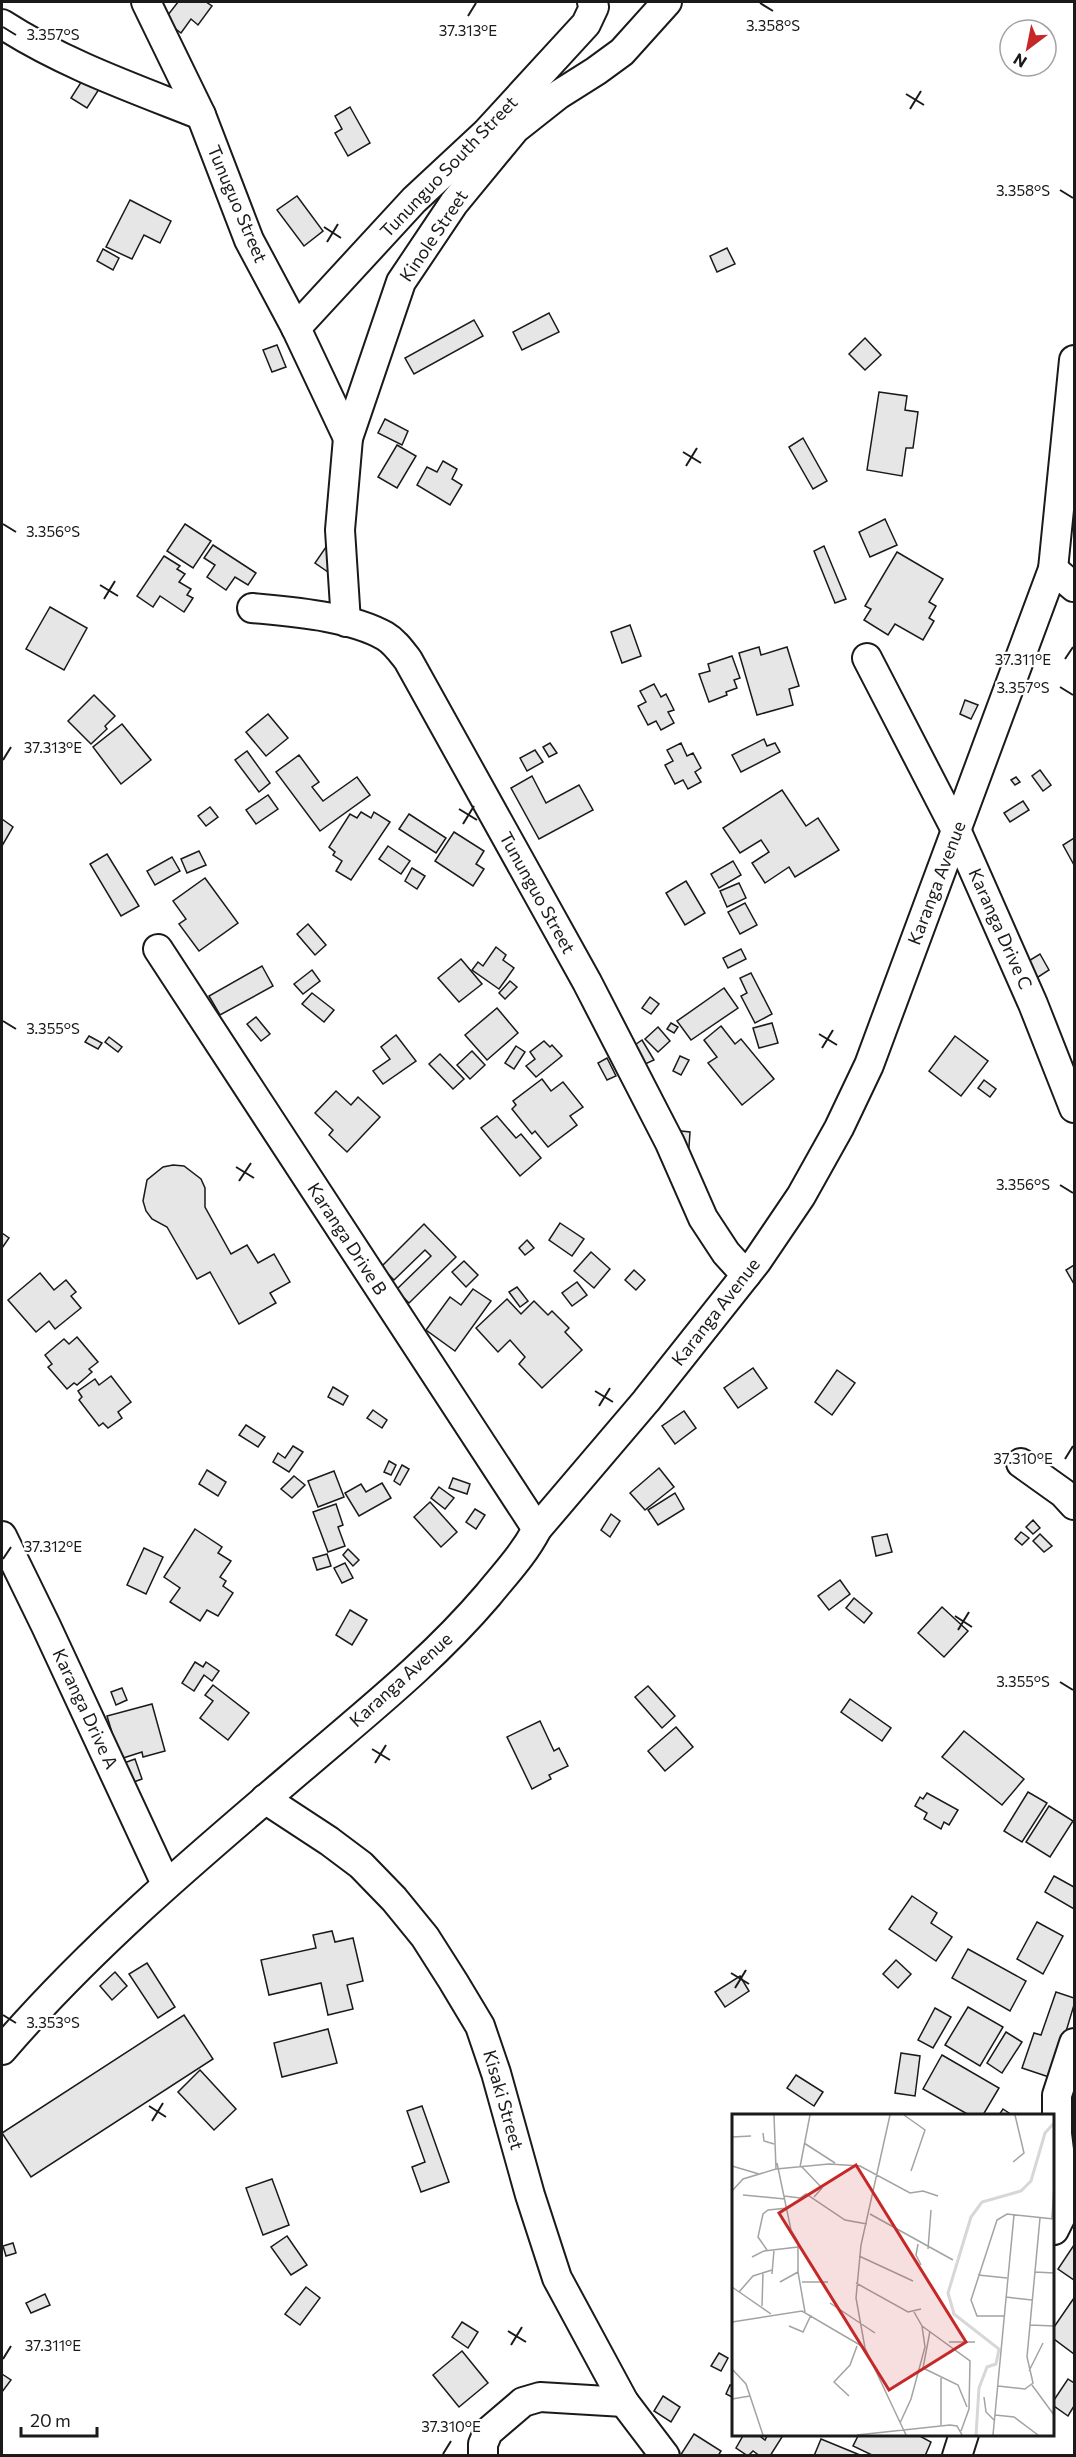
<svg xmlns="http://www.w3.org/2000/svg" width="1076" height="2457" font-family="Commissioner,sans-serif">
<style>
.building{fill:#e6e6e6;stroke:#1a1a1a;stroke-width:1.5}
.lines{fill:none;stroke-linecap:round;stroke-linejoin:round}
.minor-casing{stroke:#1a1a1a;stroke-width:32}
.minor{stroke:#fff;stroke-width:28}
.ticks{fill:none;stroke:#1a1a1a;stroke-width:2}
.labels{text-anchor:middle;stroke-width:4.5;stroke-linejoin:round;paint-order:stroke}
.street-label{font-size:18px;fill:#1a1a1a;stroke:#fff}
.inset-river{fill:none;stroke:#d7d7d7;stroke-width:3}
.inset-road{fill:none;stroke:#a3a3a3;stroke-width:1.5}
.view{fill:#c62828;fill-opacity:0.15;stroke:#c62828;stroke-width:3}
.inset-edge{fill:none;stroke:#1a1a1a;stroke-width:3}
.ticks-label{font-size:15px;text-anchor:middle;fill:#1a1a1a;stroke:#fff;stroke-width:4.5;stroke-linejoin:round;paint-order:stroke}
</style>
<rect width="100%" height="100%" fill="#fff"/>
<g class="building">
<path d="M178,2h28l6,4 -14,19 -7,-6 -10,14 -17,-13z"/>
<path d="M85,76l16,10 -14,22 -16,-10z"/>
<path d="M350,107l20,36 -22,13 -13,-23 7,-4 -7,-13z"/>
<path d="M297,196l26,35 -19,15 -27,-36z"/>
<path d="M130,200l41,21 -11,22 -16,-8 -12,24 -26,-12z"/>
<path d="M727,248l8,16 -18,8 -7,-16z"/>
<path d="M103,249l16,9 -6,12 -16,-9z"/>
<path d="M549,313l10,19 -37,18 -9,-18z"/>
<path d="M474,320l9,16 -69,38 -9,-16z"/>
<path d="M865,338l16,17 -16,15 -16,-16z"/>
<path d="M277,345l9,22 -14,5 -9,-22z"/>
<path d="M879,392l28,4 -2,14 13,2 -5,36h-7l-4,28 -35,-6z"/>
<path d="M385,419l23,12 -6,14 -24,-12z"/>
<path d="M803,438l24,43 -14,8 -24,-42z"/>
<path d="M397,445l19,11 -19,32 -19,-11z"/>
<path d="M443,461l14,8 -5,10 10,6 -12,20 -33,-20 10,-18 10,5z"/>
<path d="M885,519l12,26 -27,12 -11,-25z"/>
<path d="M185,524l26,17 -18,27 -26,-17z"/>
<path d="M213,545l43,28 -8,12 -13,-8 -9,13 -19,-13 8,-12 -11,-7z"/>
<path d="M824,546l22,53 -11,4 -21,-52z"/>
<path d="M326,547l13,9 -11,16 -13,-9z"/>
<path d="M897,552l46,27 -14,23 7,4 -7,12 5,3 -11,19 -28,-16 -7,11 -24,-15 7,-11 -6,-3z"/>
<path d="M164,556l16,10 -3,3 8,5 -6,8 12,7 -4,6 6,3 -9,14 -24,-16 -7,11 -16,-11z"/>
<path d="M50,607l37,21 -23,42 -38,-21z"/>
<path d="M630,625l11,31 -19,7 -11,-31z"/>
<path d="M759,647l2,8 26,-8 12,39 -10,3 4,16 -36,10 -18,-62z"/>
<path d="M732,656l8,22 -6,2 3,8 -11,4 1,3 -18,7 -10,-28 11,-3 -2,-7z"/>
<path d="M654,684l7,13 5,-3 8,16 -6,2 6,11 -13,7 -5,-9 -8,4 -10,-19 8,-4 -6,-11z"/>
<path d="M94,695l21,21 -10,10 2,3 -16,15 -23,-23z"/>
<path d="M965,700l13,5 -7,14 -11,-5z"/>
<path d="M268,714l20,24 -22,18 -20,-24z"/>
<path d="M122,724l29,36 -30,24 -28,-37z"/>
<path d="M764,739l3,7 8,-3 5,9 -39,20 -9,-17z"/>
<path d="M550,743l7,10 -8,4 -6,-10z"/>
<path d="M681,743l6,13 6,-3 8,15 -6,4 6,10 -13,7 -5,-9 -8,4 -10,-19 8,-4 -6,-11z"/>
<path d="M535,750l8,12 -16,9 -7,-13z"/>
<path d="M247,751l23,32 -11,9 -24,-32z"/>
<path d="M299,755l20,27 -7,5 11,14 34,-24 13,18 -50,36 -44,-59z"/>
<path d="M1040,770l11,15 -8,6 -11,-15z"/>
<path d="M532,776l14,27 33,-18 14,25 -54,29 -28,-51z"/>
<path d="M1016,777l4,5 -5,3 -4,-5z"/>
<path d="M782,790l24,36 12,-8 21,32 -44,27 -6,-10 -24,16 -13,-20 17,-11 -8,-12 -21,13 -17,-25z"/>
<path d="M268,795l10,14 -22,15 -10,-14z"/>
<path d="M1023,801l6,9 -19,12 -6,-9z"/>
<path d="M210,807l8,10 -12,9 -8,-10z"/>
<path d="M361,812l10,6 3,-6 16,10 -39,58 -15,-9 6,-10 -9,-6 2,-3 -6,-5 21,-33 7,4z"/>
<path d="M409,814l37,24 -10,15 -37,-24z"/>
<path d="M2,819l11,8 -11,19z"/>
<path d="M454,832l30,19 -8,13 8,5 -11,17 -38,-25z"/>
<path d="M1074,838v27l-11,-20z"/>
<path d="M388,846l22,15 -9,13 -22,-15z"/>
<path d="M199,851l7,14 -19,8 -6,-14z"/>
<path d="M107,854l32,52 -18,10 -31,-52z"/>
<path d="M172,857l8,14 -25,14 -8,-14z"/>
<path d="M733,861l8,14 -22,13 -8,-14z"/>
<path d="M412,868l13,8 -8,13 -12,-8z"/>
<path d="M205,878l33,45 -39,28 -20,-27 7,-5 -13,-18z"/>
<path d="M686,881l19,32 -20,12 -19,-32z"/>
<path d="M739,883l7,15 -19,9 -7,-16z"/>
<path d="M745,903l12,22 -17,9 -12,-22z"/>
<path d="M308,924l18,21 -11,10 -18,-21z"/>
<path d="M496,947l10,8 -3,5 11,8 -15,21 -27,-19 6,-8 5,4z"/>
<path d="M741,949l5,10 -18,9 -5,-10z"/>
<path d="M1040,954l9,16 -17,11 -10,-16z"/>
<path d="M461,959l21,25 -23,18 -21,-24z"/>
<path d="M262,966l11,20 -53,29 -11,-19z"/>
<path d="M312,970l8,11 -17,13 -9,-10z"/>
<path d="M751,973l21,41 -17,9 -14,-27 6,-3 -7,-15z"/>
<path d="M510,981l7,6 -12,12 -6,-6z"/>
<path d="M724,988l14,20 -47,32 -14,-19z"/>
<path d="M312,993l22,17 -10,12 -22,-18z"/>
<path d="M650,997l9,7 -8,10 -9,-6z"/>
<path d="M497,1008l21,25 -31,27 -22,-25z"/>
<path d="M256,1017l14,17 -9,7 -14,-17z"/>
<path d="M671,1023l7,4 -4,6 -7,-4z"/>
<path d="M772,1023l6,20 -19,5 -6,-20z"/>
<path d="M721,1026l14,18 6,-5 33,40 -32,26 -34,-42 9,-6 -13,-17z"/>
<path d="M658,1027l12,14 -12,11 -13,-13z"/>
<path d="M396,1035l20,26 -33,23 -10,-13 17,-12 -9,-12z"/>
<path d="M89,1036l13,7 -4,6 -13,-7z"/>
<path d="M955,1036l33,25 -27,35 -32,-25z"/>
<path d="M109,1037l13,10 -4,5 -13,-10z"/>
<path d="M642,1040l12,20 -11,5 -11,-18z"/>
<path d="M544,1041l6,6 2,-2 10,11 -26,21 -10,-11 9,-7 -5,-7z"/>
<path d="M516,1046l9,6 -11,17 -9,-6z"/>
<path d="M472,1051l13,14 -15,14 -13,-14z"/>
<path d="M440,1054l24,25 -11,10 -24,-25z"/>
<path d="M680,1056l9,4 -8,15 -8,-4z"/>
<path d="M607,1058l9,18 -9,4 -9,-17z"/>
<path d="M542,1079l9,12 12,-9 20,25 -13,9 7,9 -29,22 -13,-16 -3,3 -20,-25 4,-4 -3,-4z"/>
<path d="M984,1080l12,9 -6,8 -12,-9z"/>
<path d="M336,1091l15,14 7,-8 22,20 -33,35 -18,-17 4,-5 -18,-17z"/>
<path d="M497,1116l19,22 5,-4 20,24 -21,18 -39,-48z"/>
<path d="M672,1130l18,2 -1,15 -18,-1z"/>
<path d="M173,1165l11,1 17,13 4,9v19l26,47 16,-9 11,18 16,-9 16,28 -20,11 6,10 -37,21 -29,-52 -13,7 -30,-52 -15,-8 -6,-8 -3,-10 4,-21 16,-13z"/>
<path d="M560,1223l24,16 -12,17 -23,-16z"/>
<path d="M424,1224l32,33 -47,46 -13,-13 35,-34 -6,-6 -31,30 -13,-13z"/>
<path d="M2,1233l7,5 -7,10z"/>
<path d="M527,1240l7,8 -9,7 -6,-7z"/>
<path d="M591,1252l19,17 -16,19 -20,-17z"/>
<path d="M464,1261l14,14 -12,12 -14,-15z"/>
<path d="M1074,1265v19l-8,-14z"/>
<path d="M634,1270l11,10 -9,10 -11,-10z"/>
<path d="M40,1273l14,17 12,-10 10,12 -5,4 10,12 -26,21 -6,-8 -13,11 -28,-32z"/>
<path d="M577,1282l10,13 -15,11 -10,-13z"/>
<path d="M517,1287l11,14 -8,6 -11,-15z"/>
<path d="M473,1289l18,12 -36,50 -29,-21 24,-33 11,8z"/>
<path d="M507,1299l14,15 13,-13 14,14 4,-4 17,17 -4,4 17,18 -40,38 -23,-24 6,-7 -15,-17 -12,12 -22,-24z"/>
<path d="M77,1337l21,25 -9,7 3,3 -15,13 -3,-2 -7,6 -19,-22 4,-3 -7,-9 19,-16 5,5z"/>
<path d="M753,1368l14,20 -29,20 -14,-20z"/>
<path d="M837,1370l18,13 -23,32 -17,-13z"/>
<path d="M111,1376l20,26 -13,10 4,6 -14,10 -5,-5 -4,3 -20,-26 3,-3 -4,-6 17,-12 4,6z"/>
<path d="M333,1387l15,9 -5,9 -15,-8z"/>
<path d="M373,1410l14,10 -5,8 -15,-10z"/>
<path d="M684,1411l12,17 -21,16 -13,-18z"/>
<path d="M246,1425l19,12 -7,10 -19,-12z"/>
<path d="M293,1446l10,6 -14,20 -16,-10 5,-9 7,5z"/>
<path d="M389,1461l7,4 -5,10 -7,-3z"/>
<path d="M402,1465l7,4 -9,16 -6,-4z"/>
<path d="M659,1468l15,19 -29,23 -15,-17z"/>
<path d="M207,1470l19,12 -8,14 -19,-12z"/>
<path d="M334,1471l10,26 -26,10 -10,-26z"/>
<path d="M294,1476l11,9 -13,13 -11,-9z"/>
<path d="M453,1478l17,6 -3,10 -18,-6z"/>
<path d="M382,1483l9,15 -32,18 -14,-23 16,-9 5,8z"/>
<path d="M439,1487l15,11 -9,11 -14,-11z"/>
<path d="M675,1493l9,16 -26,16 -10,-15z"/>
<path d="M430,1502l27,30 -16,15 -27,-30z"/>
<path d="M336,1504l7,21 -5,2 7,19 -17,6 -15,-40z"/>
<path d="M475,1509l10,6 -9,14 -10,-7z"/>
<path d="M611,1514l9,7 -10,16 -9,-7z"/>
<path d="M1033,1520l7,8 -7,6 -7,-7z"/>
<path d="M195,1529l27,18 -4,6 13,8 -11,16 6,4 -3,5 10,7 -15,23 -11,-6 -7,11 -30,-19 10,-14 -16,-11z"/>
<path d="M1021,1532l8,6 -7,7 -7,-6z"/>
<path d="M887,1534l5,18 -16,4 -4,-19z"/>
<path d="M1040,1534l12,12 -8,6 -11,-11z"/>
<path d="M144,1548l19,9 -17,37 -19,-9z"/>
<path d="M348,1549l11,11 -6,6 -10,-11z"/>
<path d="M327,1554l4,12 -14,4 -4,-12z"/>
<path d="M345,1563l8,15 -11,5 -8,-15z"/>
<path d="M840,1580l10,14 -21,16 -11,-14z"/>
<path d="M854,1598l18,15 -8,10 -18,-15z"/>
<path d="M942,1607l26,24 -24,26 -26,-24z"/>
<path d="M350,1610l17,10 -15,25 -16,-10z"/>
<path d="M195,1662l8,5 3,-5 13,9 -7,10 -8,-6 -10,16 -12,-8z"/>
<path d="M213,1685l36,28 -21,27 -28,-22 13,-17 -8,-6z"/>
<path d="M648,1686l27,30 -13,12 -27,-31z"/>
<path d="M122,1688l5,12 -11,5 -5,-13z"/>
<path d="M850,1699l41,29 -9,13 -41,-29z"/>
<path d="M152,1704l13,47 -22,6 -1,-5 -22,7 -13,-43z"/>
<path d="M540,1721l14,30 5,-3 9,18 -19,9 2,4 -19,10 -25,-52z"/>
<path d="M676,1727l17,20 -28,24 -17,-20z"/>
<path d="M964,1731l60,48 -22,26 -60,-48z"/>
<path d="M135,1759l7,20 -11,4 -7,-20z"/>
<path d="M1028,1792l19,11 -25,39 -18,-11z"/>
<path d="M927,1793l31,17 -9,15 -5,-3 -3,7 -17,-10 3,-6 -12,-7 5,-9 3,2z"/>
<path d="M1049,1806l24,15 -23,36 -24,-15z"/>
<path d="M1054,1876l20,11v22l-29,-17z"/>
<path d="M912,1896l25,17 -6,10 21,14 -16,24 -47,-32z"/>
<path d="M1037,1922l26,14 -20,38 -26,-15z"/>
<path d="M332,1931l3,11 18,-4 10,43 -16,4 6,24 -25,6 -7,-32 -52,12 -8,-35 55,-12 -3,-13z"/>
<path d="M968,1949l58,32 -16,30 -58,-33z"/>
<path d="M896,1960l15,14 -13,14 -15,-14z"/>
<path d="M147,1963l28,44 -17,11 -29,-44z"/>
<path d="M115,1972l12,14 -15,14 -12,-14z"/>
<path d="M740,1976l9,15 -24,16 -10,-15z"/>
<path d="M1056,1992l18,6v7l-22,73 -30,-10 12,-35 7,2z"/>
<path d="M968,2007l35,20 -23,39 -35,-21z"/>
<path d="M935,2008l16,9 -18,31 -15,-8z"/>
<path d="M184,2015l29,44 -182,118 -29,-44z"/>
<path d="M328,2029l9,34 -55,14 -8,-34z"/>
<path d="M1006,2032l16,10 -20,31 -15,-10z"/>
<path d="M901,2053l19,3 -5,40 -20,-3z"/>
<path d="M942,2055l57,33 -16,27h-14l-46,-26z"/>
<path d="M200,2070l36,39 -22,21 -36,-38z"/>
<path d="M796,2075l27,17 -9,14 -27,-18z"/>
<path d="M422,2106l27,76 -28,10 -9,-25 13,-5 -18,-51z"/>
<path d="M1003,2109l9,6h-13z"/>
<path d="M272,2179l17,46 -26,10 -17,-47z"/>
<path d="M287,2236l20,29 -16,10 -20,-28z"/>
<path d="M13,2243l3,10 -10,3 -3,-10z"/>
<path d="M1074,2245v35l-16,-11z"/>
<path d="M306,2287l14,11 -20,27 -15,-11z"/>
<path d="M45,2294l5,11 -19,8 -5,-10z"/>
<path d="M1074,2298v56l-20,-15v-12z"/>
<path d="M462,2322l16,10 -10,16 -16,-11z"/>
<path d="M462,2351l26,32 -29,24 -26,-32z"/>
<path d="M719,2353l9,5 -7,13 -10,-5z"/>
<path d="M2,2374l9,6 -9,12z"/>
<path d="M1068,2379l6,4v23l-6,10 -14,-10v-6z"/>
<path d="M730,2385l4,2v11l-8,-4z"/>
<path d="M663,2396l17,11 -9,15 -17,-11z"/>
<path d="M694,2434l27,17 -3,5h-38z"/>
<path d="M744,2434h13l8,6 3,-6h9l5,3 -12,19h-10l-7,-5 -5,5 -12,-8z"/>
<path d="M859,2434h57l15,8 -6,14h-51l-21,-10z"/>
<path d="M821,2439l39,16 -46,1z"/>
</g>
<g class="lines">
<defs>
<g id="minor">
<path d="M146,2l55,113 48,125 47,88 52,110"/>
<path d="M2,24c62,40 131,64 199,91"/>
<path d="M296,328l118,-128 72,-67 100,-109 8,-17 -2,-5"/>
<path d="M1053,569l21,18"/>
<path d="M252,608c41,4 98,8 133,28 10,6 16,15 23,24l179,322 83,161 33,75 23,35 20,22"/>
<path d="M346,622l-6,-92 8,-92 53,-156 53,-79 61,-74 43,-34 38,-24 26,-19 45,-50"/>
<path d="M867,658l90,174 76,172 41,104"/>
<path d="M158,949l379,580"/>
<path d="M1021,1463l42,30 11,12"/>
<path d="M2,1536l44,90 120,258"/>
<path d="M265,1799l64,42 32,24 33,34 31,38 28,44 27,45 16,47 34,122 27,83 67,124 41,54"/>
<path d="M2,2050c94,-109 205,-201 314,-294 61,-52 120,-100 172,-161 18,-22 36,-41 49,-66l109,-128 111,-140 44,-65 38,-68 30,-63 184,-496 21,-209"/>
<path d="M1054,2230l8,-16 1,-32 -6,-48v-39l17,-52"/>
<path d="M483,2456v-12l5,-12 35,-30 17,-5 84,5"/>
<path d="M957,2456l7,-22"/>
</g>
</defs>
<use href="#minor" class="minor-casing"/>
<use href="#minor" class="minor"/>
</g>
<path class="ticks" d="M760,3l13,8M468,16l8,-13M3,27l13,8M906,94l18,11M910,109l11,-18M1060,190l13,8M324,227l17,11M327,242l11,-18M683,452l18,11M686,466l11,-18M3,524l13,8M100,585l18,11M104,599l11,-18M1065,659l8,-12M1060,687l13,8M3,760l8,-13M459,809l18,11M463,824l11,-18M3,1021l13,8M819,1034l18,11M822,1048l11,-18M236,1167l18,11M239,1181l12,-18M1060,1185l13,8M595,1391l18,11M599,1406l11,-18M1065,1459l8,-13M3,1559l8,-12M955,1616l17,11M958,1630l11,-18M1060,1682l13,8M372,1749l18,11M375,1763l11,-18M731,1973l18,11M735,1988l11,-18M3,2015l13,8M149,2106l17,11M152,2121l11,-18M508,2331l18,11M511,2345l11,-18M3,2359l8,-13M443,2454l8,-13"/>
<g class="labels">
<g class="street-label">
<text transform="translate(449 167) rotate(-46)" y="6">Tununguo South Street</text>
<text transform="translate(237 204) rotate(67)" y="6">Tunuguo Street</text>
<text transform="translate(434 236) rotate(-56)" y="6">Kinole Street</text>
<text transform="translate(937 883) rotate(-69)" y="6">Karanga Avenue</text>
<text transform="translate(537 893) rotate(61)" y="6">Tununguo Street</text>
<text transform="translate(1000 929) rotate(66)" y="6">Karanga Drive C</text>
<text transform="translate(347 1239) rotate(57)" y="6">Karanga Drive B</text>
<text transform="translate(716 1312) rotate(-52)" y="6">Karanga Avenue</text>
<text transform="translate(401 1680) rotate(-42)" y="6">Karanga Avenue</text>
<text transform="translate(85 1709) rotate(65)" y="6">Karanga Drive A</text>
<text transform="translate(503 2100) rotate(74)" y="6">Kisaki Street</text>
</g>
</g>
<g transform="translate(732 2114)">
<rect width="322" height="322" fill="#fff"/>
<path class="inset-river" d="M244,321l3,-47 8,-21 9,-3 3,-15 -45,-35 -6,-21 23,-76 11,-15 39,-11 10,-10 14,-48 9,-10"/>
<path class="inset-road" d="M158,1l-29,130 -5,53 9,50 41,87M172,1l21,15 -14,41M31,19l1,8 10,3M0,23l19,-1M72,29l31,20M281,48l11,-9 -9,-38M45,49l14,67 7,12v30l7,40M0,52l27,8M68,53l10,-52M70,53l20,21 -8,9M44,55l53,-5 31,2 50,27 13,-2 15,5M0,77l11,-12 33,-10 -2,-54M11,81l42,4M52,82l16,2 6,-4 39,26 22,4M138,100l83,46M320,104l2,-31M186,130l-2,11 5,10M196,135l3,-39M35,136l-9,-13 5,-23 5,-4 20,-2M127,142l54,25M20,143l12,-6 34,-4M303,158l19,1M40,160l2,-24M246,161l29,3M48,168l18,-10M70,168h26M124,169l52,29 13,-3M0,173l39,27M7,178l14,-16 19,-6M274,183l26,3M98,189l45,30M30,192l1,-34M272,202h-27l-6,-16 26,-80 10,-6 47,5M0,208l70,-11 63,37M298,211l24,1M57,212l14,6 8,-17M190,212l48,35 -1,48 -8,22M198,217l-7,37 35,17 9,22M217,228h26M0,255l14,15 17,51M297,257l14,-28M209,264v47M300,271l22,30M266,272l27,3 8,-6 -6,-26 13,-139M117,282l-15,-14 16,-17 7,-19M252,283l2,15 8,8M0,285l18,-3M263,301l19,2 24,18M168,309l11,-24 14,-52 -3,-21 -8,-14M125,321l93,-10 7,1 5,9M261,321l21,-220"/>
<path class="view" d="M124,51l110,177 -77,48 -110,-177z"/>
<rect width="322" height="322" class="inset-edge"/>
</g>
<g class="ticks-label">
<text x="773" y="31">3.358°S</text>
<text x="468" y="36">37.313°E</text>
<text x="53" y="40">3.357°S</text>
<text x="1023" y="196">3.358°S</text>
<text x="53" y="537">3.356°S</text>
<text x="1023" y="665">37.311°E</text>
<text x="1023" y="693">3.357°S</text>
<text x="53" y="753">37.313°E</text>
<text x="53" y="1034">3.355°S</text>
<text x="1023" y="1190">3.356°S</text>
<text x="1023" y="1464">37.310°E</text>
<text x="53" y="1552">37.312°E</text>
<text x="1023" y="1687">3.355°S</text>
<text x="53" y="2028">3.353°S</text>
<text x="53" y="2351">37.311°E</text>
<text x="451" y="2432">37.310°E</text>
</g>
<rect width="1076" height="2457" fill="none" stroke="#1a1a1a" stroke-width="6"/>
<g transform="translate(1028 48) rotate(212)"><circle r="28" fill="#ffffff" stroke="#a3a3a3" stroke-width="1.5"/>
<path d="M0-4.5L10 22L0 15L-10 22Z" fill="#c62828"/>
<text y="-9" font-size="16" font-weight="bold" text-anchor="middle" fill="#1a1a1a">N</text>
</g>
<path d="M21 2427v9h76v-9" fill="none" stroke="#1a1a1a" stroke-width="3"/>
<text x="30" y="2427" font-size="18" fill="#1a1a1a" stroke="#ffffff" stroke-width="4.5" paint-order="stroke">20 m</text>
</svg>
